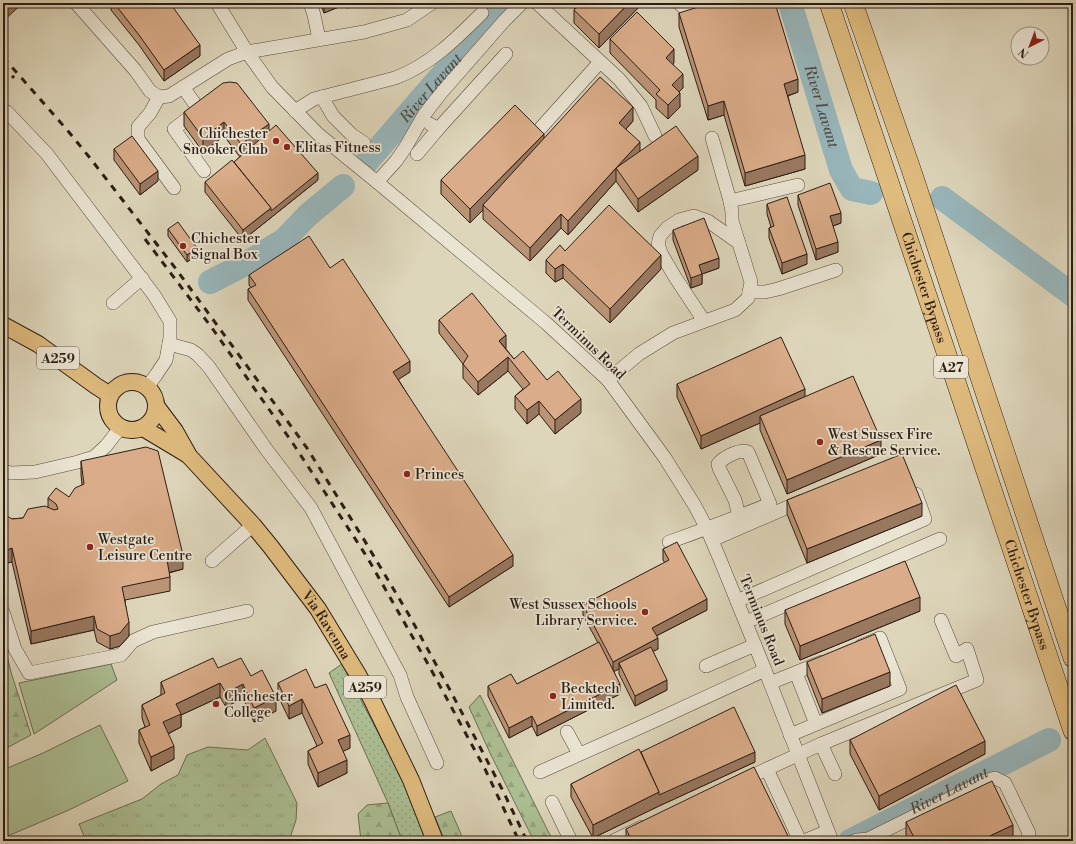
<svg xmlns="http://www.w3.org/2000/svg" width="1076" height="844" font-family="'Libre Bodoni',serif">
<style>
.grass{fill:url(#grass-dots);stroke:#6c6e54}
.forest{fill:url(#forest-firs);stroke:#6c6e54}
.park{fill:url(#park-tufts);stroke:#6c6e54}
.pitch{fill:#acbf94;stroke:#6c6e54}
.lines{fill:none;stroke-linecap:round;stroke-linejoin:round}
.river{stroke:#98b6bb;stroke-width:24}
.minor-casing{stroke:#584b3e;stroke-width:14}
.major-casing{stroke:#2c1d14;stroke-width:18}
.highway-casing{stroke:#2c1d14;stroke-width:20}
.minor{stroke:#eae4d3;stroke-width:13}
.major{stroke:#dfbb7e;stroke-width:16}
.highway{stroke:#dfbb7e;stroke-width:19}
.rail{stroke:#2c1d14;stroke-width:3;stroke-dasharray:7 7;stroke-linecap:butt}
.wall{fill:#bb9476;stroke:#2c1d14}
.shaded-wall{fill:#997860;stroke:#2c1d14}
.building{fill:#daac89;stroke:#2c1d14}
.poi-dot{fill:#8f2418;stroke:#eae4d3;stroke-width:1.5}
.labels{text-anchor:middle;stroke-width:3.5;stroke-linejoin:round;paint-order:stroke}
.shield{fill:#eae4d3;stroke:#65594d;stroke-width:1}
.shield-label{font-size:13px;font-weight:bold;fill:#2c1d14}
.poi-label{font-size:14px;fill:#2c1d14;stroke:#eae4d3;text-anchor:start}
.street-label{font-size:14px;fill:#2c1d14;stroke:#eae4d3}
.water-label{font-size:15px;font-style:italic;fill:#4c4b46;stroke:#eae4d3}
</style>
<defs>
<pattern id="grass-dots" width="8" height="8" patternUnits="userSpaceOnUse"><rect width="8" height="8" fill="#acbf94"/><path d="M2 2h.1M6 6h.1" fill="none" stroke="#94a47f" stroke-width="1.8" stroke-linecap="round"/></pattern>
<pattern id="forest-firs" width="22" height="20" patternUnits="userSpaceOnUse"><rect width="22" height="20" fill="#acbf94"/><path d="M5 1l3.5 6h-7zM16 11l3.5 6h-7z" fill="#94a47f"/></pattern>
<pattern id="park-tufts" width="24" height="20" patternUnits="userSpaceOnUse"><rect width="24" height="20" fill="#acbf94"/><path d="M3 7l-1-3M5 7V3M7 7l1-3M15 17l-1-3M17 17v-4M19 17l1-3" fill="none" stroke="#94a47f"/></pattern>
</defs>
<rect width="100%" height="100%" fill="#ded6bb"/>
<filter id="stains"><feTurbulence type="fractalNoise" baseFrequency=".005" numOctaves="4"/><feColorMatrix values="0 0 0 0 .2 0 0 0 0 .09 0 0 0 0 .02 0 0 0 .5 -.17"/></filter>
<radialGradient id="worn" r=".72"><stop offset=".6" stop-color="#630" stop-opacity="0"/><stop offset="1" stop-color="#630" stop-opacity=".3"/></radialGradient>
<path class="grass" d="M342,664l62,118 23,59h-25l-14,-38 -59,-130z"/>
<g class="forest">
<path d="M3,640l8,32 20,63 -28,15z"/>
<path d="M480,695l73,146h-19l-44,-88 -21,-46z"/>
<path d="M388,803l12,32 10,6h-49l-3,-27 9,-9z"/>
<path d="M451,811l13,30h-19l-10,-24z"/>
</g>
<path class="park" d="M265,738l32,65 -1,17 -7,21h-203l-7,-17 63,-25 19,-15 17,-9 9,-20 21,-8 40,3z"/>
<g class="pitch">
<path d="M111,664l6,16 -83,54 -15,-51z"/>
<path d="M100,725l28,56 -59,29 -66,28v-68l40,-17z"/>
</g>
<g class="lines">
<g class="river">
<path id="s1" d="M790,3l51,167 11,19 19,4"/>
<path id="s2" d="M366,163l68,-79 62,-70"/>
<path d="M942,198l131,97"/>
<path d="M210,282l35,-18 39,-24 24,-25 35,-29"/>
<path id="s3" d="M850,841l199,-101"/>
</g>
<defs>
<g id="minor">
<path d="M76,3l59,67 15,21 9,6 10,-1 59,-37 19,-7 117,-20 43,-12 25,-17"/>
<path d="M217,3l30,49 25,35 46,47 59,48 169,141 62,57 57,78 30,48 12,23 12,28 46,113 67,171"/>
<path d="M310,3l4,12 5,24"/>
<path d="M537,3l82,76 22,27 14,30"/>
<path d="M679,3l7,7"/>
<path d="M183,87l16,23 -25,19 30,42"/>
<path d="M159,97l-9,16 -12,14v12l36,49"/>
<path d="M322,97l11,19 19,19 12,8"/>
<path d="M295,111l19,-12 81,-21c35,-13 61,-39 87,-65"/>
<path d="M7,112l40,42 107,141 16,26v17l-4,22 -10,15 -9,12"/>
<path d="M438,129l68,-75"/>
<path d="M538,131l62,-69"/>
<path d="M712,138l18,63"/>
<path d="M417,154l21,-25 -8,-5"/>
<path d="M377,182l19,-21 9,-13 19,-33 17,-22 63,-72 18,-18"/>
<path d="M749,292h16l13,-3 58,-19"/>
<path d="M113,303l29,-25"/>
<path d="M704,321l-29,-44 -13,-22 -4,-10 2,-9 7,-8 12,-8 15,-4 14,5 31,22"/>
<path d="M169,344l22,6 7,5 11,12 57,82 45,59 89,167 7,22 30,66"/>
<path d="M608,380l31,-26 34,-21 62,-23 13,-12 3,-16 -19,-61v-9l-2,-11 68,-16"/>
<path d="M3,471l8,2 24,-1 43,-10 16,-5 12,-11 14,-18"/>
<path d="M712,540l90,-39"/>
<path d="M669,542c34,-12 68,-25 101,-38l-22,-52c-9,-3 -24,5 -30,12l1,4 16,32 4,16"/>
<path d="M212,561l41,-36"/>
<path d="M737,601l188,-82 -9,-25"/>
<path d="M3,612l12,37 14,24 92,-18 12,-14 20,-9 94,-21"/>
<path d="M746,622l194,-83"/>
<path d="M706,666l49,-21"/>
<path d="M796,673l20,51"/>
<path d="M770,683l52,-21"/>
<path d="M567,732l12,22"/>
<path d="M790,735l110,-46 -20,-51 -19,8"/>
<path d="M767,769l33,72"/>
<path d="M540,772l112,-50 113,-52"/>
<path d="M835,774l-14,-30 156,-64 -10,-31 -11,7 -15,-36"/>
<path d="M741,781l80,-37"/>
<path d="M552,802l19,39"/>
<path d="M613,841l29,-14"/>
<path d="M804,841l24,-10"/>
<path d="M854,841l3,-1 11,-1 117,-58 10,-3 10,5 24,50 -1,7 -2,1"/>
</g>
<g id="major">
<path d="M3,325l35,19 58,42 14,9"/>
<circle cx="132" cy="406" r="24"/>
<path id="s4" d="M157,407l18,24 14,25 64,69 18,22 47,62 39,64 14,25 40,82 24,61"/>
<path d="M143,428l45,27"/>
</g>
<g id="highway">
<path id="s5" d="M829,3l244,728"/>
<path d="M853,3l58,166 162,489"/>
</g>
</defs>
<use href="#minor" class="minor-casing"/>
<use href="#major" class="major-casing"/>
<use href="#highway" class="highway-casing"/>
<use href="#minor" class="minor"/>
<use href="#major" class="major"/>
<use href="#highway" class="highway"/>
<g class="rail">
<path d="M3,57l65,74 22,27 86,111 131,179 56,90 46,77 41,75 52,99 25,52"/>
<path d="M3,65l11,13"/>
<path d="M145,239l67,89 82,117 73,112 61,107 57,105 34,72"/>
</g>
</g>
<g class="wall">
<path d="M111,3h59l30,53 -36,25 -25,-36 -28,-35z"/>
<path d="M320,3h40l-13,5 -1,-4 -22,9z"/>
<path d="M569,3h74l-44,45 -25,-25v-13l1,-1z"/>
<path d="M679,13l119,79 -10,4 17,73 -60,17 -21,-71 -16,5 -29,-93z"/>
<path d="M610,39l64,24 -1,1 10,24 -5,4 2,15 -12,12 -12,-11v-8l-46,-47z"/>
<path d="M184,112l85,20 49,48 -75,60 -38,-48v-10l29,-20 6,-5 -16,-21 -21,16 -19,-26z"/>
<path d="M633,121l-7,8 14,22 58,19 -60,42 -22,-31 -48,54 -7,-7 -31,33 -47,-42v-9l-13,13 -29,-29v-14l103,-42z"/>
<path d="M114,149l44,32 -18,14 -26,-35z"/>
<path d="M798,195l43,28 -8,3 5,26 -22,8 -18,-55z"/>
<path d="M767,204l40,60 -25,10 -13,-36v-10l2,-1 -4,-13z"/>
<path d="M168,229l29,26 -10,7 -19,-26z"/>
<path d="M673,230l46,38 -17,6v10l-11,4 -18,-48z"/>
<path d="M565,251l96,18 -51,54 -47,-45 -8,4 -9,-9v-13z"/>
<path d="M330,268l80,104 -12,7 115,187 -64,41 -201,-307v-11l3,-1 -2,-3v-10z"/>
<path d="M439,320l67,29 8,10 33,21 34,33 -26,21 -16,-20 -12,10 -12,-15v-13l8,-7 -15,-18 -30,24 -15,-17v-14l-24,-31z"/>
<path d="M677,384l128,13 76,57 -94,40 -27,-64v-7l-59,26 -24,-52z"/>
<path d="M81,461l102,108 -14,4 1,4v14l-45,9 4,36 -9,10 -10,3 -13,-7 -3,-12 -63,14 -19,-82 -5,1 -4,-2v-43l9,1 11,-1 25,-11v-9l21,-1 13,-12 -1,-10z"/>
<path d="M787,500l135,16 -115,47 -20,-49z"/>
<path d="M663,549l44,61 -51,26 2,13 -5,2 14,39 -32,16 -16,-32v-5l-5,2 6,23 -83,42 -5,-10 -23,12 -21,-42v-10l29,-2 81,-41 -15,-28v-10l82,-42 -2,-3z"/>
<path d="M785,610l135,1 -120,49 -15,-36z"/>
<path d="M807,662l83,24 -68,27 -15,-38z"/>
<path d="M218,668l33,8 25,35 -22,11 -11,-24 -17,9 -6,-10 -39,18v12l-13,7 6,25 -23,12 -12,-28v-13l6,-3 -3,-9v-13l19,-10v-13z"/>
<path d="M278,683l37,5 35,60 -7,3 4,22 -29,14 -10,-23v-13l9,-5 -15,-33 -13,6 -11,-23z"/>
<path d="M850,740l135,14 -106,56 -29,-56z"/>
<path d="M641,752l114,10 -96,44 -66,32 -22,-41v-13z"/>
<path d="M906,822l107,16 -6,3h-98l-3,-6z"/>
<path d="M626,829l164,12h-164z"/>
</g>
<g class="shaded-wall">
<path d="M8,3h15l-20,18v-14z"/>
<path d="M324,3h22v1l-22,9z"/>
<path d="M347,3h13l-13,5z"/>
<path d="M371,3h8l-8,4z"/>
<path d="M629,3h14l-44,45v-14z"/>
<path d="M200,45v11l-36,25v-11z"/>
<path d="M674,49v14l-8,8v-13z"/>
<path d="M683,74v14l-11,11v-14z"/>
<path d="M798,79v13l-14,5v-13z"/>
<path d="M680,93v14l-12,12v-14z"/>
<path d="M724,101v14l-16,5v-14z"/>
<path d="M633,107v14l-14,16v-14z"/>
<path d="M224,122v14l-21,16v-14z"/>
<path d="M269,124v14l-28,20v-14z"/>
<path d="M544,134v14l-61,57v5l-13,13v-14z"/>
<path d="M640,142v13l-24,13z"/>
<path d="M805,155v14l-60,17v-13z"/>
<path d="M698,156v14l-60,42v-13z"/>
<path d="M616,168v13l-48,54v-14z"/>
<path d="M158,171v10l-18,14v-11z"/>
<path d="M318,173v7l-75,60v-10l28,-22z"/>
<path d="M841,213v10l-11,4v-11z"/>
<path d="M561,214v14l-31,33v-13z"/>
<path d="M838,242v10l-22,8v-11z"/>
<path d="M197,248v7l-10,7v-7z"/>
<path d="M807,254v10l-25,10v-11z"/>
<path d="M661,255v14l-51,54v-14z"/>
<path d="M719,258v10l-17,6v10l-11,4v-10l8,-13z"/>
<path d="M563,264v14l-8,4v-13z"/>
<path d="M506,335v14l-7,-8z"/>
<path d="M508,357v14l-30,24v-13z"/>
<path d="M410,361v11l-17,11v-11z"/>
<path d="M805,389v13l-45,14v7l-59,26v-13z"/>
<path d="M581,399v14l-26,21v-14z"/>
<path d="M539,401v13l-12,10v-14z"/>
<path d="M881,440v14l-94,40v-14z"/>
<path d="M922,503v13l-115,47v-14z"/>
<path d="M12,548v14l-5,1v-13z"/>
<path d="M183,555v14l-16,4v-13z"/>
<path d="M513,555v11l-64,41v-10z"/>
<path d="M920,597v14l-120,49v-14z"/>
<path d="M707,599v11l-55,28v-10z"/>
<path d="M94,616v14l-63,14v-13z"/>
<path d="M129,622v14l-9,10 -10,3v-13z"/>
<path d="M658,638v11l-37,19 -2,-5v6l-6,3v-10z"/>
<path d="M890,672v14l-68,27v-14z"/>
<path d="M667,680v10l-32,16v-10z"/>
<path d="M220,683v14l-39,18v12l-18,9v-14l13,-18z"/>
<path d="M243,684v14l-17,9v-14z"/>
<path d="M620,684v10l-83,42v-10z"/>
<path d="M276,697v14l-22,11v-14z"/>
<path d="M302,699v14l-13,6v-13z"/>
<path d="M532,716v10l-23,12v-10z"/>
<path d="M350,735v13l-12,6v-14z"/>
<path d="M985,741v13l-106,56v-14z"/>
<path d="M174,746v13l-23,12v-14z"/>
<path d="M755,752v10l-96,44 -66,32v-13l66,-33z"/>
<path d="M347,760v13l-29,14v-14z"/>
<path d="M1013,825v13l-6,3h-28z"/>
</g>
<g class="building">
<path d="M3,3h5l-5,4z"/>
<path d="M114,3h56l30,42 -36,25 -25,-35z"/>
<path d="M580,3h49l-30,31 -25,-24z"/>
<path d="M711,3h64l23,76 -14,5 21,71 -60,18 -21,-72 -16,5 -29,-93z"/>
<path d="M637,12l37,37 -8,9 17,16 -11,11 8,8 -12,12 -12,-11 4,-4 -50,-51z"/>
<path d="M600,77l33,30 -14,16 21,19 -24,26 60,-42 22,30 -60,43 -22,-31 -48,53 -7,-7 -31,34 -47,-43z"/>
<path d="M230,82l7,1 32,41 -28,20 -17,-22 -21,16 -19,-26 39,-29z"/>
<path d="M515,105l29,29 -74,75 -29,-29z"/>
<path d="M276,125l42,48 -47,38v-3l-37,-46z"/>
<path d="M132,136l26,35 -18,13 -26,-35z"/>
<path d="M232,160l39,48 -28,22 -38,-48z"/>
<path d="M830,183l11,30 -11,3 8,26 -22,7 -18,-54z"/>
<path d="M787,197l20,57 -25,9 -13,-35 5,-2 -7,-22z"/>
<path d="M609,205l52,50 -51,54 -47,-45 -8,5 -9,-9 14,-15 5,6z"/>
<path d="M704,218l15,40 -20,7 3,9 -11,4 -18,-48z"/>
<path d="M178,222l19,26 -10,7 -19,-26z"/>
<path d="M309,236l21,32 13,-9 67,102 -17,11 120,183 -64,42 -201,-308 8,-4 -7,-10z"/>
<path d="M472,293l34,42 -7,6 15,18 9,-8 24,29 11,-9 23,28 -26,21 -16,-19 -12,9 -12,-14 15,-12 -22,-27 -30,25 -15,-18 5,-8 -29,-36z"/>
<path d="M781,337l24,52 -104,47 -24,-52z"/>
<path d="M853,376l28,64 -94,40 -27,-64z"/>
<path d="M146,447l12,4 25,104 -16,5 3,17 -48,10 7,35 -9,11 -10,3 -13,-7 -3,-13 -63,15 -19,-83 -5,2 -4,-2v-30l4,-2 5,3 11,-1 5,-9 17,-3 9,4 4,-1 -2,-5 -8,-6 8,-10 13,9 6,-9 9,-4 -3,-23z"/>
<path d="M902,454l20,49 -115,46 -20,-49z"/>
<path d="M677,542l30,57 -55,29 6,10 -45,24 -30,-57 86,-45 -6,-11z"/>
<path d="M905,561l15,36 -120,49 -15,-36z"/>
<path d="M875,634l15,38 -68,27 -15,-37z"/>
<path d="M599,642l21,42 -83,42 -5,-10 -23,12 -21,-42 23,-12 6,10z"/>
<path d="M651,647l16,33 -32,16 -16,-33z"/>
<path d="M213,658l5,10 23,-10 10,18 11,-6 14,27 -22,11 -11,-24 -17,9 -6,-10 -44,21 5,10 -18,8 11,24 -23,11 -12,-27 11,-5 -8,-20 23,-12 -4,-11z"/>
<path d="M306,669l9,19 11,-4 24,51 -12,5 9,20 -29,13 -10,-22 15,-8 -21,-44 -13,7 -11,-23z"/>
<path d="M956,685l29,56 -106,55 -29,-56z"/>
<path d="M734,707l21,45 -96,43v-3l-18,-40z"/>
<path d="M639,749l20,43 -66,33 -22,-41z"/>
<path d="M754,767l36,73 -1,1h-157l-6,-12z"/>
<path d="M992,781l21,44 -34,16h-63l-10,-19z"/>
</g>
<g class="poi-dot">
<circle cx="276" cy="141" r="4"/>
<circle cx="287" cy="147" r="4"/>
<circle cx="183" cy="246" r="4"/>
<circle cx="820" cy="442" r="4"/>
<circle cx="407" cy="474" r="4"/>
<circle cx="90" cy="547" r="4"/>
<circle cx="645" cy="612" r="4"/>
<circle cx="553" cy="696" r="4"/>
<circle cx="216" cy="704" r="4"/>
</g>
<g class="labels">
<g class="shield">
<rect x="37" y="347" width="42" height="22" rx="3"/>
<rect x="934" y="356" width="34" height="22" rx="3"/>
<rect x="344" y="676" width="42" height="22" rx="3"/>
</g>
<g class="shield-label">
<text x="58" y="363">A259</text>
<text x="951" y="372">A27</text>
<text x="365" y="692">A259</text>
</g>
<g class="poi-label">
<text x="268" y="138" text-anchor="end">Chichester<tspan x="268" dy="16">Snooker Club</tspan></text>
<text x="295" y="152">Elitas Fitness</text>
<text x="191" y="243">Chichester<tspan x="191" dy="16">Signal Box</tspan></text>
<text x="828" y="439">West Sussex Fire<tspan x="828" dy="16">&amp; Rescue Service.</tspan></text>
<text x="415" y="479">Princes</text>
<text x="98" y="544">Westgate<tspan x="98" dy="16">Leisure Centre</tspan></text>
<text x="637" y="609" text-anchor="end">West Sussex Schools<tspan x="637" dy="16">Library Service.</tspan></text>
<text x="561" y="693">Becktech<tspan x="561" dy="16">Limited.</tspan></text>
<text x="224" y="701">Chichester<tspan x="224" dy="16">College</tspan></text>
</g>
<g class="street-label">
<text dy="5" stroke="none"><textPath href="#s5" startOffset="300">Chichester Bypass</textPath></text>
<text transform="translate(589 343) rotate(44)" y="5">Terminus Road</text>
<text dy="5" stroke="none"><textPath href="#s5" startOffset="624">Chichester Bypass</textPath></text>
<text transform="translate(762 620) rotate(68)" y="5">Terminus Road</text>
<text dy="5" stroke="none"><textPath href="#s4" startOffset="277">Via Ravenna</textPath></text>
</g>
<g class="water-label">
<text dy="5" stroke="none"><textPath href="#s2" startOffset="99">River Lavant</textPath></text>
<text dy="5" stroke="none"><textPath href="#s1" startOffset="108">River Lavant</textPath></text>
<text dy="5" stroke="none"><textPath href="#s3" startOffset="111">River Lavant</textPath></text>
</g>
</g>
<rect width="1076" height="844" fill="none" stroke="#ded6bb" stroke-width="16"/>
<rect x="4" y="4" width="1068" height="836" fill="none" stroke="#2c1d14" stroke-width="2"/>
<rect x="8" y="8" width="1060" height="828" fill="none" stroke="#2c1d14"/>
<g transform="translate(1030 46) rotate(222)"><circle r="19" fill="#eae4d3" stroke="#9e9487"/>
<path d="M0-3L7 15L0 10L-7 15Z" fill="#8f2418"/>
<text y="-6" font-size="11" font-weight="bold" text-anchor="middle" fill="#2c1d14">N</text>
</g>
<rect width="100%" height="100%" filter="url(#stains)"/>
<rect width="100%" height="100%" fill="url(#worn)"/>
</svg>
